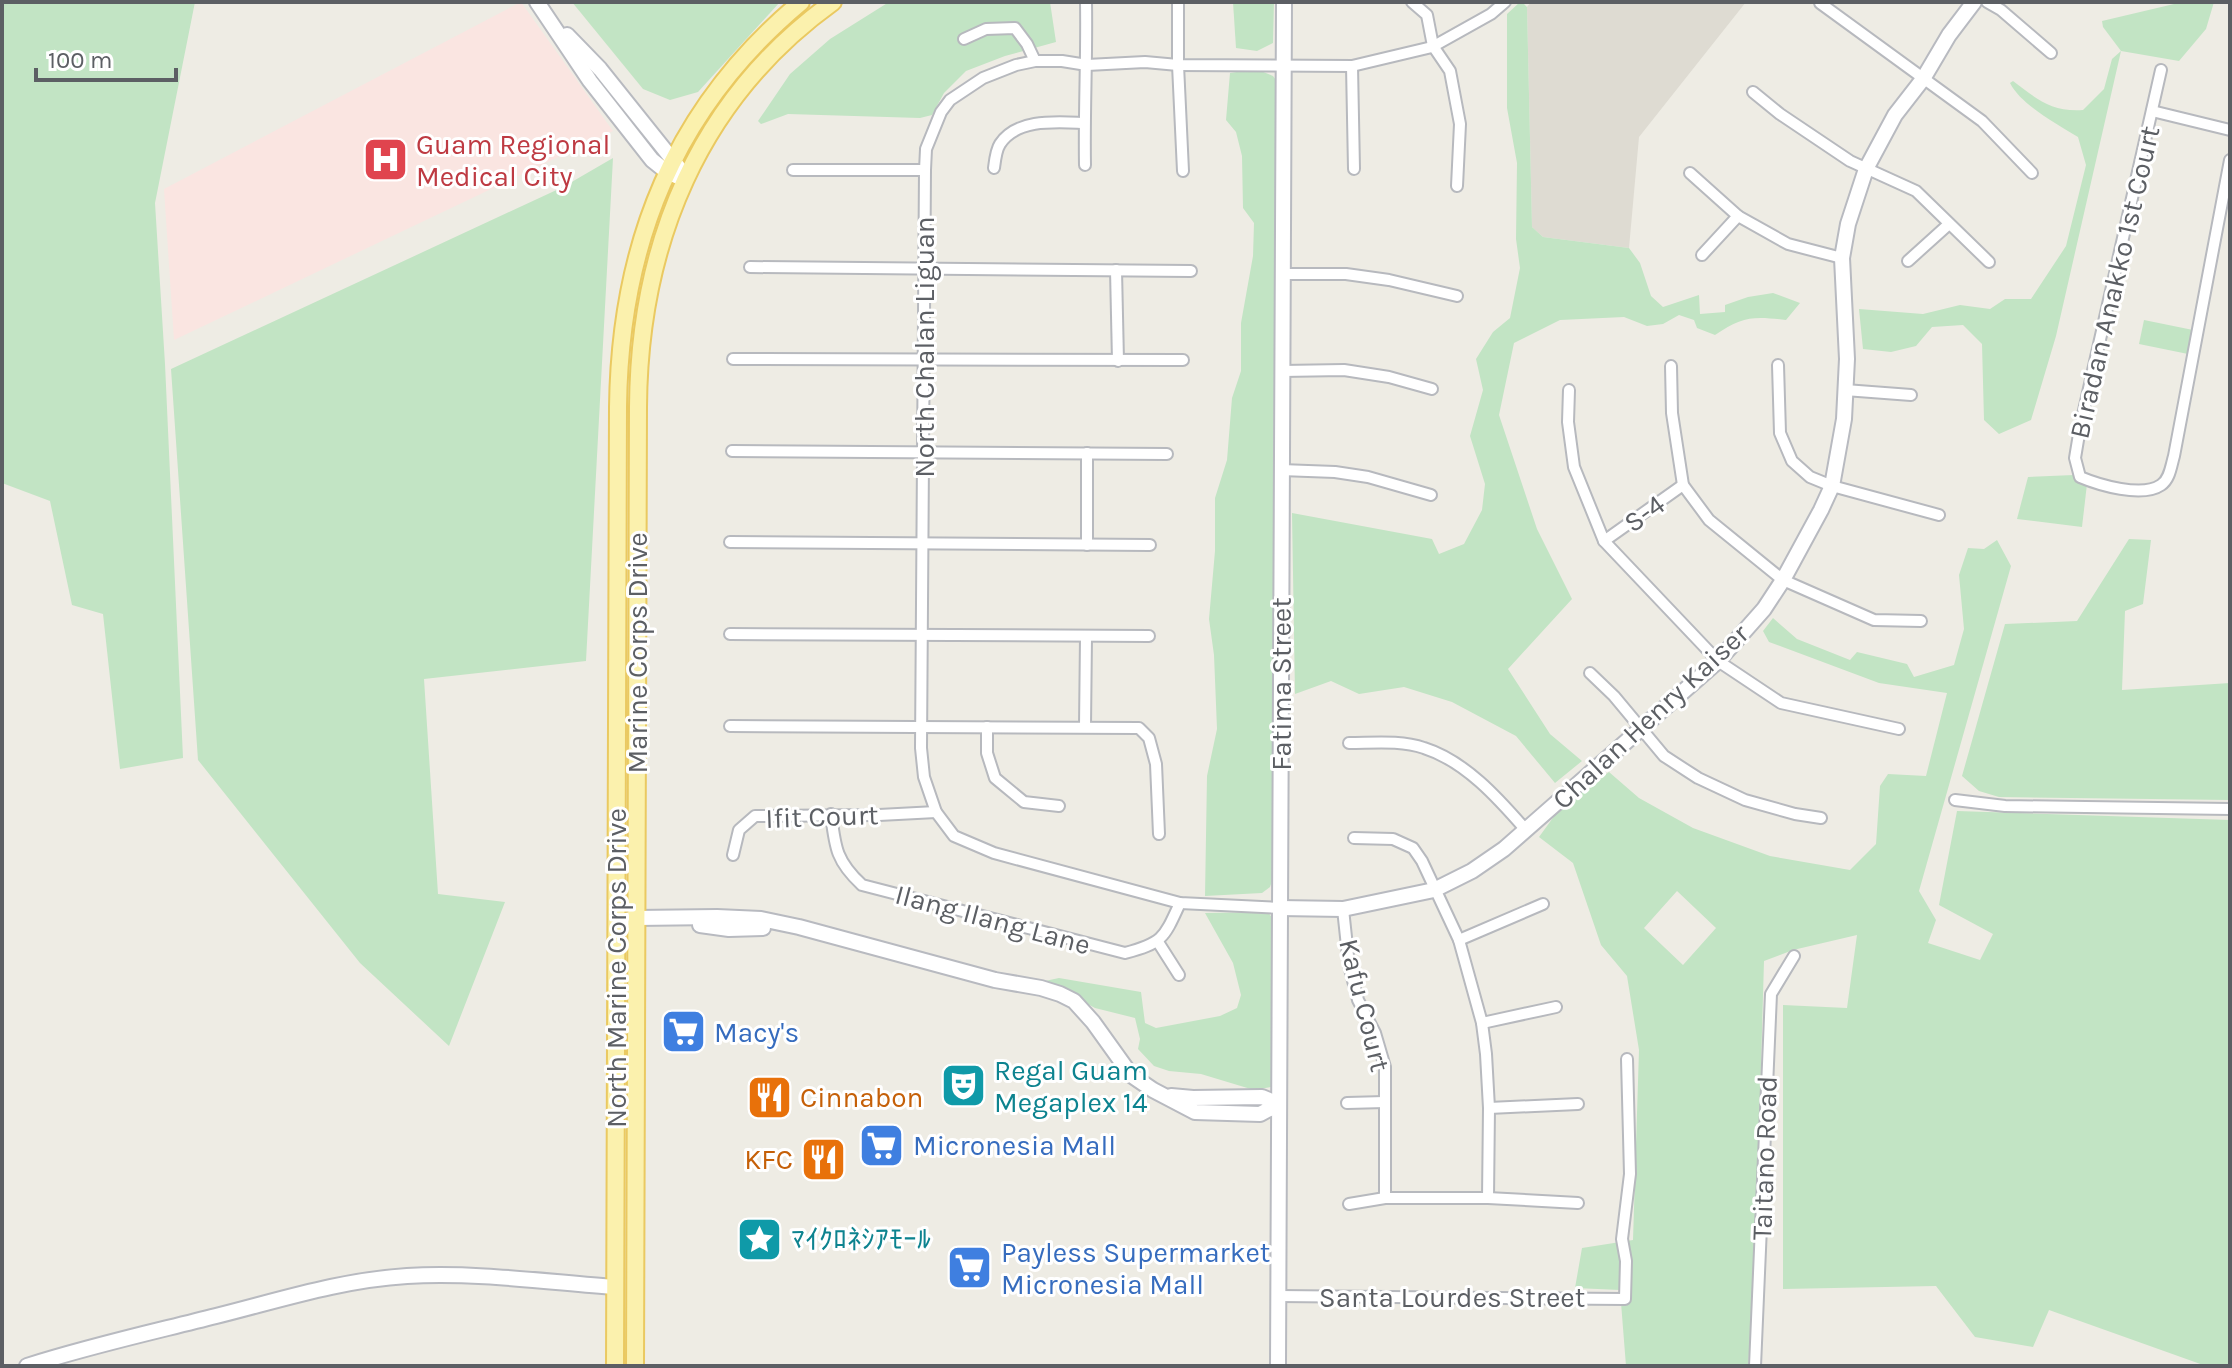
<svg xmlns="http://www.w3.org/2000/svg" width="2232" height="1368" font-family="Karla,sans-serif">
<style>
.education{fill:#dedbd2}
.medical{fill:#fae5e1}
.green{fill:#c2e4c4;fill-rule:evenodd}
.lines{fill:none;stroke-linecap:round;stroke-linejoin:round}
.street-casing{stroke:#b7b9be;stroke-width:14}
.secondary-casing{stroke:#b8bac0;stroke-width:18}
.primary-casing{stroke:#eac961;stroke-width:20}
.street{stroke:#fff;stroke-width:10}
.secondary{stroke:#fff;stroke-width:14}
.primary{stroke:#fbf1ad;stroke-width:16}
.labels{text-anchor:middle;stroke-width:6;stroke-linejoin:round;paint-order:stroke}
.health-label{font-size:28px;fill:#be3a42;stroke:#fff;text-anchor:start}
.street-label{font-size:28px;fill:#5c5f64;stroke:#fff}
.shop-label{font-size:28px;fill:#366cbe;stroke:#fff;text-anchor:start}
.culture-label{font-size:28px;fill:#0d838f;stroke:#fff;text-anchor:start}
.food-label{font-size:28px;fill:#c56008;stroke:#fff;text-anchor:start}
</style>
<rect width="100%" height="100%" fill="#eeece4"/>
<path class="education" d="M1531,2h215l-107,135 -10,111 -86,-11 -11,-10 -5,-220z"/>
<path class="medical" d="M521,2l92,129 -439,209 -10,-151z"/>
<g class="green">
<path d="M2,2h193l-40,201 10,161 18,394 -63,11 -17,-155 -31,-9 -22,-104 -48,-18z"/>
<path d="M572,2h208l-82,90 -28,8 -27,-11z"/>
<path d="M889,2h161l6,40 -51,14 -39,15 -22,22 -12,22 -12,3 -132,-4 -27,10 -3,-3 32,-47 40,-35z"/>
<path d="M1233,2h41l-1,41 -16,8 -21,-3z"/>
<path d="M1520,2h2l5,5 5,220 11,10 86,11 11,15 11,33 12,11 36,-12 1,19 25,-2v-7l23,-8 25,-4 27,10 -14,17c-32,-4 -44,-4 -71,15l-18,-7 -3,-8 -15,-5 -16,9 -16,2 -23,-9 -64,3 -46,23 -15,72 38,114 35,70 -64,70 42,65 32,27 -27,22 -39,-47 -64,-34 -48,-15 -45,7 -28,-13 -36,13 -3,-181 140,26 7,15 25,-10 18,-34 3,-26 -15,-48 13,-46 -7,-31 17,-27 17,-14 10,-50 -4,-29 1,-76 -10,-55v-94z"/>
<path d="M2175,2h39l-8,27 -27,32 -58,-10 -65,285 -25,84 -32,14 -15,-14 -2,-76 -19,-19 -31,2 -16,19 -25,6 -28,-3 -4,-40 64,5 37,-9 30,4 15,-10h26l35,-53 20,-81 -8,-28c-21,-13 -57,-32 -68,-54l3,-2c24,18 38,31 70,29l21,-21 8,-30 9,-8 -18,-24 -1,-6 72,-17z"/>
<path d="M1256,69l17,7 6,8 -4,788 -5,15 -8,6 -57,3 2,-120 10,-47 -3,-74 -5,-36 6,-68v-53l12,-38 5,-62 9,-27v-48l12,-67 1,-33 -11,-15 -1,-52 -6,-24 -10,-12 4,-47z"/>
<path d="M613,158l-27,503 -162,18 14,215 67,8 -56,144 -89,-83 -162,-203 -27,-391 392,-182z"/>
<path d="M2144,320l49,10 -5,24 -49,-10z"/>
<path d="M2074,475l13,9 -5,43 -65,-8 11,-42z"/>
<path d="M2129,539l22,1 -8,64 -18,7 -3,79 108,-7v117l-231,-3 -20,-6 -17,-15 43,-152 72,-3z"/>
<path d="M1997,540l14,26 -92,325 17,29 -8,23 52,17 13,-26 -54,-29 18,-94 273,9v546h-24l-157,-56 -16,37 -58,-10 -39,-51 -153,3v-284l64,3 10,-73 -64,15 -29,11 -9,313 -7,92h-122l-6,-76 -45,-2 7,-40 51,-8 6,-190 -12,-74 -26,-31 -28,-82 -34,-26 24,-33 46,-32 30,26 54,30 77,28 80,14 26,-26 4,-58 8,-12 38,2 21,-83 -68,-10 -110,-41 -6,-11 10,-13 24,21 53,21 7,-8 50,12 7,13 40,-12 10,-36 -5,-54 9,-27 16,1zM1677,891l39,37 -33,37 -39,-37z"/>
<path d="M1268,912l7,10 -4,165 -17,3 -53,-16 -32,-3 -15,-5 -16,-17 2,-10 -5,-21 -40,-10 -50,-27 14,-3 82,14 4,31 11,5 64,-12 17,-8 4,-13 -8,-32 -28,-50z"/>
</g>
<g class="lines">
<defs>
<g id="street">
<path d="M1178,2v63l5,106"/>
<path d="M1412,2l15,13 6,31 17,25 10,53 -3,62"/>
<path d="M1987,2l14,8 50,43"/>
<path d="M1820,3l162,118 50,52"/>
<path d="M964,39l22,-10 29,-1 12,16 8,17"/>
<path d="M1352,66l2,103"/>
<path d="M2161,70l-81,358 -5,30 5,19c19,8 62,21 81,8 9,-6 10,-19 13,-29l56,-296"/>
<path d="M1753,92l27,22 70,47 66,30 73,71"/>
<path d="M2152,111l78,19"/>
<path d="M1085,165c-1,-54 2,-108 1,-163"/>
<path d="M994,168c1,-8 2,-18 6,-24 17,-26 57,-22 84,-21"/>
<path d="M793,170h132"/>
<path d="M1690,173l48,43 50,28 54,14"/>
<path d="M1702,255l36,-39"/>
<path d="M1908,261l41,-37"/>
<path d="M750,267l441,4"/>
<path d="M1116,270l2,91"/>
<path d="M1283,274h63l43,6 68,16"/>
<path d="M733,359l450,1"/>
<path d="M1778,365l2,68 12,28 18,16 22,9 107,29"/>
<path d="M1671,366l1,47 11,72 26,35 74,60 91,40 47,1"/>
<path d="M1282,371l62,-1 45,7 43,12"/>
<path d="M1569,390l-1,32 6,45 30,74 114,120 63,42 118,26"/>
<path d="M1845,390l66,5"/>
<path d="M732,451l435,3"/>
<path d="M1087,453v92"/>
<path d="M1281,470l54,2 33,5 63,18"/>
<path d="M1604,541l79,-56"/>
<path d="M730,542l420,3"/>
<path d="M730,634l419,2"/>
<path d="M1590,673l24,23 50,60 34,22 47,22 50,14 26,4"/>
<path d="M730,726l409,2 10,10 7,26 3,70"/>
<path d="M1085,726l1,-89"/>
<path d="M987,727v26l8,25 29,24 35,4"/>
<path d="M1349,743c24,0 52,-3 75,5 41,13 74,50 101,81"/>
<path d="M1955,800l50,6 225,3"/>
<path d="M831,814c4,33 5,47 31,71l263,68c38,-10 39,-15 55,-50"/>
<path d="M1354,838l39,1 20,9 9,13 37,79 23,83 4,31 3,54 -1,90"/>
<path d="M733,855l6,-25 16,-14 124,-1 57,-3"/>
<path d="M1280,908l-100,-5 -186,-50 -40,-17 -18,-24 -12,-35 -3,-29 4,-578 1,-21 15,-37 9,-12 33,-22 33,-13 19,-4h27l25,4 58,-3 33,3 174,1 80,-19 59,-33 14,-12"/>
<path d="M1343,909l6,56 9,35 17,33 10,34v131"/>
<path d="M1459,940l84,-36"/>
<path d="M1158,942l21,33"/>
<path d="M1482,1023l74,-16"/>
<path d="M1347,1103l38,-1"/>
<path d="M1489,1108l89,-4"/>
<path d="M1349,1204l36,-6h103l90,5"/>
<path d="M1278,1296l347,3 1,-38 -4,-22 8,-65 -3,-115"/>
<path d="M1755,1366l16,-372 23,-38"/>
</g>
<g id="secondary">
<path d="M537,2l53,79 62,79 15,12 11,5"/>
<path d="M567,35l33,34 80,100"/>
<path d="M1280,908l63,1 91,-19 38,-19 32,-22 214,-188 46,-52 19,-29 38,-70 11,-24 12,-67 3,-60 -5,-101 6,-34 18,-55 29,-54 28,-36 26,-44 25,-33"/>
<path d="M616,922l20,-4 81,-1 44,2 38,8 196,53 46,8 19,6 14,7 19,21 38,53 22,15 42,22 65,2 19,-10"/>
<path d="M700,925l29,4 34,-1"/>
<path d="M1171,1096l22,2 69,-1 17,7"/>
<path d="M27,1366c62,-20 126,-34 189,-50 64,-16 125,-36 191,-40 69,-4 140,6 208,11"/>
<path d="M1278,1366l6,-1364"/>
</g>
<g id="primary">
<path d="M615,1366l3,-959c2,-163 56,-299 183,-405"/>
<path d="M635,1366l3,-959c1,-162 60,-308 195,-405"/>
</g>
</defs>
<use href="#street" class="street-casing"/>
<use href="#secondary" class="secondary-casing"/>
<use href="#primary" class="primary-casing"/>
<use href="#street" class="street"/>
<use href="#secondary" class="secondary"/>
<use href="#primary" class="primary"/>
</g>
<defs>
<symbol id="hospital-square" viewBox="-11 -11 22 22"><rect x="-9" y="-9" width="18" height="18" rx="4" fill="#e0444e" stroke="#fff"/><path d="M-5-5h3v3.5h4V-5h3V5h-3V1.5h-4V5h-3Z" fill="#fff"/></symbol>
<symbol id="supermarket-square" viewBox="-11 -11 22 22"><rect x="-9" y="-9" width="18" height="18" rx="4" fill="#3f7fe0" stroke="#fff"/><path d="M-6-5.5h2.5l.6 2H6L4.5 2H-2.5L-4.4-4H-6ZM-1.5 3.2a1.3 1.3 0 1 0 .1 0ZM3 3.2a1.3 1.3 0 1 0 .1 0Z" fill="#fff"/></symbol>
<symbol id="theatre-square" viewBox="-11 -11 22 22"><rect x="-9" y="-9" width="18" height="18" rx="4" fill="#0f9aa8" stroke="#fff"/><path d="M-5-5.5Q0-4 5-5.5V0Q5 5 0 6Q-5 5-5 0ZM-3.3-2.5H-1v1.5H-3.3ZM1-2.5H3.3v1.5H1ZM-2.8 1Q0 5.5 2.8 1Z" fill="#fff"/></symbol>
<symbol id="restaurant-square" viewBox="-11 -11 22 22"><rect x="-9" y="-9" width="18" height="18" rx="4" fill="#e8710a" stroke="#fff"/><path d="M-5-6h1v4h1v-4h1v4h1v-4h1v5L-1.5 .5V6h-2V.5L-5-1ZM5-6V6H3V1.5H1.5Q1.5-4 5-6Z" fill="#fff"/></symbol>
<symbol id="sight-square" viewBox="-11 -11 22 22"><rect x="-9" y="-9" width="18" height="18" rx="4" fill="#0f9aa8" stroke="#fff"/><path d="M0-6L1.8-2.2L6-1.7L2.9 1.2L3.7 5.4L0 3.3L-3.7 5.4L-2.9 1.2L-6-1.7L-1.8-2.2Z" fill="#fff"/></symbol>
</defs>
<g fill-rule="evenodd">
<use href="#hospital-square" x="360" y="134" width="51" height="51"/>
<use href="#supermarket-square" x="658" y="1006" width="51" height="51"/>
<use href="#theatre-square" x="938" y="1060" width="51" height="51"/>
<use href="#restaurant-square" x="744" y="1072" width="51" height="51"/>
<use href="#supermarket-square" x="856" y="1120" width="51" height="51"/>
<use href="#restaurant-square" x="798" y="1134" width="51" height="51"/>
<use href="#sight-square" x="734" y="1214" width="51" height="51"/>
<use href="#supermarket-square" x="944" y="1242" width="51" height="51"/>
</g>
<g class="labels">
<g class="health-label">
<text x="416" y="154">Guam Regional<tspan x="416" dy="32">Medical City</tspan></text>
</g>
<g class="street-label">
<text transform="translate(2114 282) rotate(-77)" y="10">Biradan Anakko 1st Court</text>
<text transform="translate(924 347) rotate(-90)" y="10">North Chalan Liguan</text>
<text transform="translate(1644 513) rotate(-36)" y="10">S-4</text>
<text transform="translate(637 653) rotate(-90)" y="10">Marine Corps Drive</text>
<text transform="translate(1281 684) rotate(-90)" y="10">Fatima Street</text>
<text transform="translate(1650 716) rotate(-43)" y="10">Chalan Henry Kaiser</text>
<text transform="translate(822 816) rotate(-2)" y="10">Ifit Court</text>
<text transform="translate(993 919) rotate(15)" y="10">Ilang Ilang Lane</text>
<text transform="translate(616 968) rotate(-90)" y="10">North Marine Corps Drive</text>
<text transform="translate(1365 1005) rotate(76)" y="10">Kafu Court</text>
<text transform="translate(1764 1158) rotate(-88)" y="10">Taitano Road</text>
<text x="1452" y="1307">Santa Lourdes Street</text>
</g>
<g class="shop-label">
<text x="714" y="1042">Macy's</text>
<text x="913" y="1155">Micronesia Mall</text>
<text x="1001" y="1262">Payless Supermarket<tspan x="1001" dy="32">Micronesia Mall</tspan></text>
</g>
<g class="culture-label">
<text x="994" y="1080">Regal Guam<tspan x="994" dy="32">Megaplex 14</tspan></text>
<text x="791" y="1249">ﾏｲｸﾛﾈｼｱﾓｰﾙ</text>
</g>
<g class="food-label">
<text x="800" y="1107">Cinnabon</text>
<text x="793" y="1169" text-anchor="end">KFC</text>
</g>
</g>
<rect width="2232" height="1368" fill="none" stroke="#5c5f64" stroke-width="8"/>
<path d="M36 68v12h140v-12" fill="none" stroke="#5c5f64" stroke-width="4"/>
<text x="48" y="68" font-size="24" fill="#5c5f64" stroke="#ffffff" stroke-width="6" paint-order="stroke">100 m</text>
</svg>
